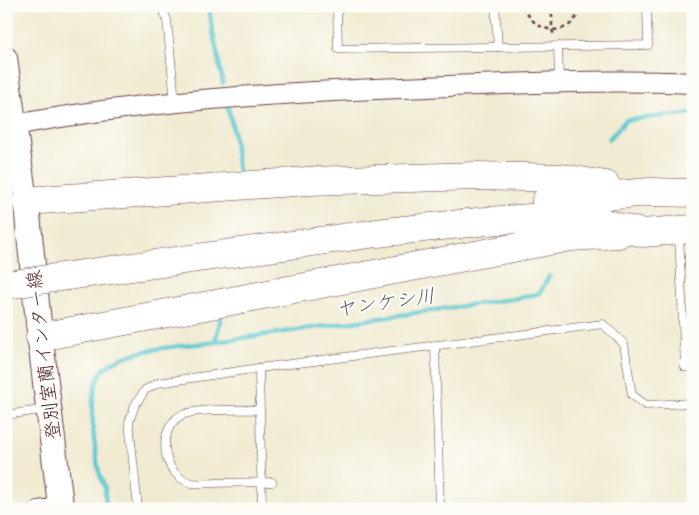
<svg xmlns="http://www.w3.org/2000/svg" width="699" height="515" font-family="'Patrick Hand','Klee One',sans-serif">
<style>
.lines{fill:none;stroke-linecap:round;stroke-linejoin:round}
.stream{stroke:#5ac7cf;stroke-width:4.5}
.service-casing{stroke:#633e44;stroke-width:9}
.minor-casing{stroke:#633e44;stroke-width:18}
.tertiary-casing{stroke:#633e44;stroke-width:22}
.secondary-casing{stroke:#633e44;stroke-width:24}
.primary-casing{stroke:#633e44;stroke-width:27}
.motorway-casing{stroke:#633e44;stroke-width:29}
.path{stroke:#633e44;stroke-width:2.5;stroke-dasharray:4 4;stroke-linecap:butt}
.service{stroke:#fff;stroke-width:8}
.minor{stroke:#fff;stroke-width:16}
.tertiary{stroke:#fff;stroke-width:20}
.secondary{stroke:#fff;stroke-width:22}
.primary{stroke:#fff;stroke-width:25}
.motorway{stroke:#fff;stroke-width:28}
.motorway-bridge-casing{stroke:#633e44;stroke-width:29;stroke-linecap:butt}
.motorway-bridge{stroke:#fff;stroke-width:28}
.labels{text-anchor:middle;stroke-width:4.5;stroke-linejoin:round;paint-order:stroke}
.street-label{font-size:19px;fill:#4a1f2b;stroke:#fdfcf7}
.water-label{font-size:20px;font-style:italic;fill:#505a64;stroke:#fdfcf7}
</style>
<rect width="100%" height="100%" fill="#fdfcf7"/>
<filter id="ink" filterUnits="userSpaceOnUse"><feTurbulence type="fractalNoise" baseFrequency=".02" numOctaves="2"/><feDisplacementMap in="SourceGraphic" scale="10" xChannelSelector="R" yChannelSelector="G"/><feConvolveMatrix kernelMatrix="1 2 1 2 8 2 1 2 1" color-interpolation-filters="sRGB"/></filter>
<filter id="wash" filterUnits="userSpaceOnUse"><feTurbulence type="fractalNoise" baseFrequency=".0096" numOctaves="4" result="noise"/><feDisplacementMap in="SourceGraphic" scale="20" xChannelSelector="R" yChannelSelector="G"/><feGaussianBlur stdDeviation="1.12" result="paint"/><feColorMatrix in="noise" values="0 0 0 0 0 0 0 0 0 0 0 0 0 0 0 0 0 1.4 0 .05"/><feComposite in="paint" operator="in"/></filter>
<g filter="url(#wash)">
<rect width="100%" height="100%" fill="#f1ebd2"/>
<g class="lines">
<g class="stream">
<path d="M208,6l15,77"/>
<path d="M228,107l5,22 5,42"/>
<path d="M609,139l17,-19 67,-7"/>
<path d="M215,342l303,-44 22,-5 9,-17"/>
<path d="M102,509l4,-5c-1,-5 -1,-10 -1,-15 -2,-7 -6,-14 -7,-22 -4,-24 -13,-81 7,-99 22,-20 80,-22 110,-26l6,-24"/>
</g>
</g>
</g>
<g filter="url(#ink)">
<g class="lines">
<defs>
<g id="service">
<path d="M162,6l5,14 8,81"/>
<path d="M337,6l1,43 310,-4 -1,-39"/>
<path d="M495,6l3,41"/>
<path d="M558,46l1,35"/>
<path d="M679,234l6,133h8"/>
<path d="M435,345l5,164"/>
<path d="M259,368l3,141"/>
<path d="M260,410c-18,0 -71,-3 -83,8 -21,18 -13,59 15,65 7,1 16,0 23,0 19,-1 38,0 57,-1"/>
<path d="M6,415l41,-6"/>
<path d="M138,509l-9,-87 6,-17 10,-15 13,-7 101,-15 344,-44 21,20 8,51 14,10 47,-2"/>
</g>
<path id="minor" d="M38,509l23,-3"/>
<path id="tertiary" d="M15,125c127,-24 258,-32 387,-37 97,-4 194,-9 291,-5"/>
<path id="secondary" d="M6,58l20,143"/>
<path id="primary" d="M26,201l14,136 21,172"/>
<g id="motorway">
<path d="M26,201l282,-20 170,-5 84,2 44,7"/>
<path d="M546,201l104,-9 43,1"/>
<path d="M68,276l309,-43 110,-12 86,-6 69,18 51,-4"/>
<path d="M40,337l531,-100 47,-3"/>
</g>
</defs>
<use href="#service" class="service-casing"/>
<use href="#minor" class="minor-casing"/>
<use href="#tertiary" class="tertiary-casing"/>
<use href="#secondary" class="secondary-casing"/>
<use href="#primary" class="primary-casing"/>
<use href="#motorway" class="motorway-casing"/>
<g class="path">
<path d="M524,6c10,31 51,32 56,0"/>
<path d="M552,6v24l3,7"/>
</g>
<use href="#service" class="service"/>
<use href="#minor" class="minor"/>
<use href="#tertiary" class="tertiary"/>
<use href="#secondary" class="secondary"/>
<use href="#primary" class="primary"/>
<use href="#motorway" class="motorway"/>
<defs>
<path id="motorway-bridge" d="M6,285l62,-9"/>
</defs>
<use href="#motorway-bridge" class="motorway-bridge-casing"/>
<use href="#motorway-bridge" class="motorway-bridge"/>
</g>
</g>
<g class="labels">
<g class="street-label">
<text transform="translate(43 355) rotate(-97)" y="7">登別室蘭インター線</text>
</g>
<g class="water-label">
<text transform="translate(385 302) rotate(-8)" y="7">ヤンケシ川</text>
</g>
</g>
<rect width="699" height="515" fill="none" stroke="#fdfcf7" stroke-width="25"/>
</svg>
